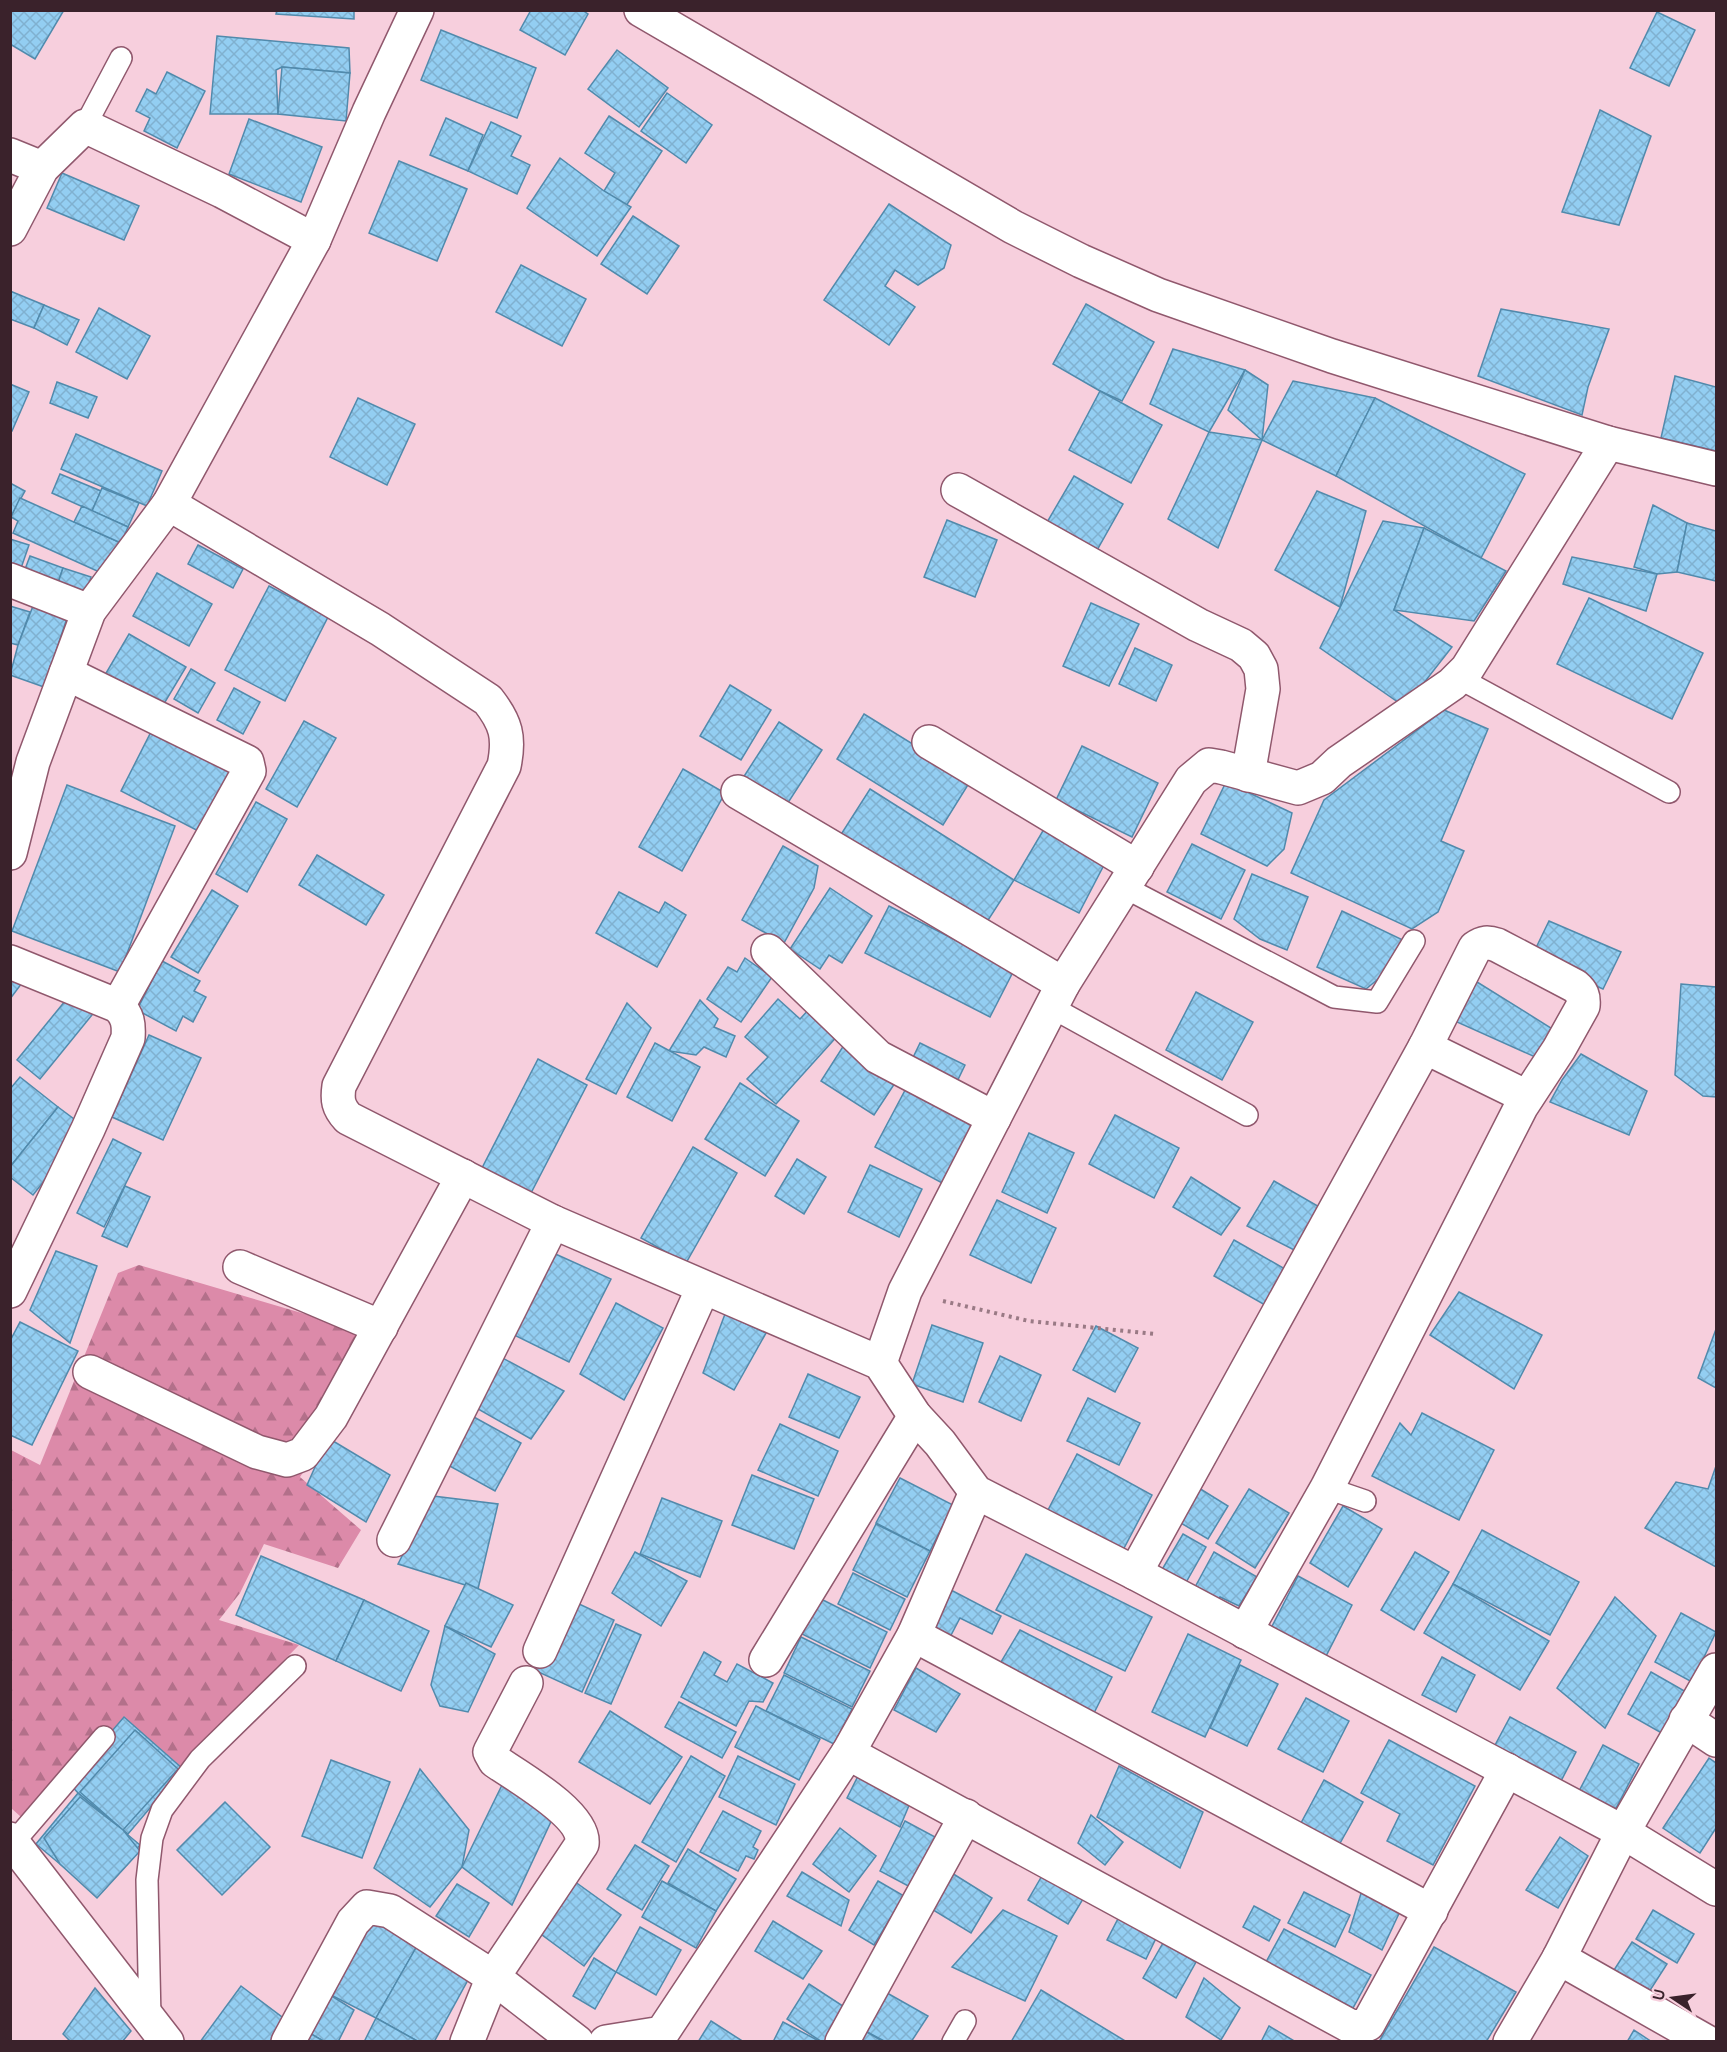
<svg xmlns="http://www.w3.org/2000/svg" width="1727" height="2052" font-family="Quicksand,sans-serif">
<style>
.forest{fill:url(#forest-firs)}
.building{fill:url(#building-cross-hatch);stroke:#518aac;stroke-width:1.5}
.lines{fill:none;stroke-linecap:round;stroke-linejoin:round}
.lane-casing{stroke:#90586d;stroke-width:24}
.street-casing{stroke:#90586d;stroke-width:36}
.path{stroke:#9a7a85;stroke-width:4;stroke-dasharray:3 4.5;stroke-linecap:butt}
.lane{stroke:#fff;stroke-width:21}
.street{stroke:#fff;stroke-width:33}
</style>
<defs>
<pattern id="forest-firs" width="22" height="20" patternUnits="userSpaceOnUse" patternTransform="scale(1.5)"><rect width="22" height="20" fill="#dc8aa9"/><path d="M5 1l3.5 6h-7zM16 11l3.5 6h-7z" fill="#b3708a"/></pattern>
<pattern id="building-cross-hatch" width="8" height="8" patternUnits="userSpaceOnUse" patternTransform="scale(1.5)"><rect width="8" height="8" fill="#93cef2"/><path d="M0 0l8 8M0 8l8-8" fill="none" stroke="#80b1d0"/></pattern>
</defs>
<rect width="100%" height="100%" fill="#f7cfdd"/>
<path class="forest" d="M139,1265l251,74 -90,138 61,53 -23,38 -74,-24 -24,49 -21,27 80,25 -127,130 -45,-51 -97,101 -19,-17v-358l29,15 78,-192z"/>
<g class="building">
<path d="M10,10h54l-29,49 -25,-15z"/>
<path d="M277,10h77v9l-78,-5z"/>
<path d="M531,10h51l6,4 -23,41 -45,-25z"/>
<path d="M1657,12l38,18 -26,56 -39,-18z"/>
<path d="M441,30l95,38 -19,50 -96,-38z"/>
<path d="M217,36l132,12 1,25 -68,-6 -6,3 2,44h-68z"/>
<path d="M617,50l51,38 -29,39 -51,-38z"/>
<path d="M282,67l68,6 -4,48 -68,-7z"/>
<path d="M167,72l38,19 -28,57 -33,-17 6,-13 -14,-7 11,-22 9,5z"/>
<path d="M667,93l45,32 -26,38 -45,-32z"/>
<path d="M1600,110l51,26 -32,89 -57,-13z"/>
<path d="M609,116l53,35 -36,55 -22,-15 11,-18 -30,-20z"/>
<path d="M446,118l37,17 -15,36 -38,-16z"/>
<path d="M249,119l73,28 -21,55 -72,-28z"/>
<path d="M491,122l30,14 -10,20 19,9 -13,29 -49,-23z"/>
<path d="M560,158l44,33 27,16 -34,49 -70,-48z"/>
<path d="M399,161l68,28 -30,72 -68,-28z"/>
<path d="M62,173l77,33 -15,34 -77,-32z"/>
<path d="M889,204l62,41 -7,23 -26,17 -23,-15 -10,16 30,21 -26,38 -65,-45z"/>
<path d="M633,216l46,30 -32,48 -46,-30z"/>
<path d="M521,265l65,34 -24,47 -66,-34z"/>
<path d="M10,291l34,14 -10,23 -24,-9z"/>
<path d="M1086,304l68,38 -32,59 -22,-10 -47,-27z"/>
<path d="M44,305l35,15 -12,25 -33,-17z"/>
<path d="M99,308l51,28 -23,43 -51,-27z"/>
<path d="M1501,309l108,20 -21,58 -6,28 -104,-39z"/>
<path d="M1173,349l72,21 -36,62 -59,-28z"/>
<path d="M1245,370l23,15 -6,55 -34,-30z"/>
<path d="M1675,376l41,11v64l-55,-13z"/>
<path d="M1293,381l82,17 -39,78 -74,-36z"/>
<path d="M57,382l40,15 -9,21 -38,-15z"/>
<path d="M10,384l19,8 -17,39 -2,-1z"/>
<path d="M1100,391l62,34 -31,58 -62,-33z"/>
<path d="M358,398l57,26 -28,61 -57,-28z"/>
<path d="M1375,398l150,76 -44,84 -145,-82z"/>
<path d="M1209,432l53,8 -44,108 -50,-29z"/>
<path d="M76,434l86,37 -15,35 -86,-37z"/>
<path d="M60,474l41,17 -9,20 -40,-18z"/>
<path d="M1074,476l49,28 -27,48 -50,-28z"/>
<path d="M10,483l15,8 -15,27z"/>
<path d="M102,488l37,15 -11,24 -36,-16z"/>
<path d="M1317,491l49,20 -26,96 -65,-37z"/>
<path d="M20,498l101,45 -15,32 -93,-42 5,-12 -7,-4z"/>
<path d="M1653,505l34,18 -10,49 -20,2 -23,-7z"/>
<path d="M82,506l46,21 -7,16 -47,-21z"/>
<path d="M947,520l50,20 -22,57 -51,-20z"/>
<path d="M1383,521l41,7 -30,82 58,37 -47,60 -85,-59z"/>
<path d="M1687,523l29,8v50l-39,-9z"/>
<path d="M1424,528l82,43 -32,50 -80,-11z"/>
<path d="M10,539l19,6 -9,26 -10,-3z"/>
<path d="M198,545l45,24 -10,19 -45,-24z"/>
<path d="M30,556l33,12 -5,15 -34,-11z"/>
<path d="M1572,557l85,17 -11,37 -83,-27z"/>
<path d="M63,568l28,9 -5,16 -28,-10z"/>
<path d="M157,573l55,31 -23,42 -56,-30z"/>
<path d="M269,586l59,31 -43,84 -60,-31z"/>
<path d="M1589,598l114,55 -31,66 -115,-55z"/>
<path d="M1091,603l48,21 -30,62 -46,-20z"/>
<path d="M10,606l20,6 -12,33 -8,-2z"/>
<path d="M33,606l34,12 -23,69 -34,-12 8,-30z"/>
<path d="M129,634l57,33 -27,45 -57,-32z"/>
<path d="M1135,648l37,17 -16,36 -37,-17z"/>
<path d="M191,669l24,14 -17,30 -24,-14z"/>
<path d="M730,685l41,25 -30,50 -41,-24z"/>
<path d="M234,688l26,14 -17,32 -26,-14z"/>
<path d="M1444,710l44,19 -47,112 23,10 -26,61 -26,17 -121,-56 33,-73z"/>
<path d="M864,714l107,66 -28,45 -106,-66z"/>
<path d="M157,720l83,43 -36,71 -83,-43z"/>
<path d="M304,721l32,17 -39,69 -31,-18z"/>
<path d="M779,722l43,28 -38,59 -43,-28z"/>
<path d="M1082,746l76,37 -26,54 -76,-37z"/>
<path d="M683,769l42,24 -43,78 -43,-24z"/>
<path d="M1226,782l66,31 -8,36 -17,17 -66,-32z"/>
<path d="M67,785l108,41 -55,146 -108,-41z"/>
<path d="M870,789l144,91 -31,48 -143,-92z"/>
<path d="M256,802l31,17 -40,73 -31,-18z"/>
<path d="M1044,829l61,34 -26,50 -65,-33z"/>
<path d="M1192,844l53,26 -24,49 -54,-27z"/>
<path d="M783,846l35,20 -4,22 -30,55 -42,-23z"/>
<path d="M317,855l67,40 -18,30 -67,-40z"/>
<path d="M1252,874l56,23 -21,53 -27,-11 -26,-20z"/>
<path d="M830,888l42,28 -30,47 -13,-8 -9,14 -30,-20z"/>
<path d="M212,890l26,16 -40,67 -27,-16z"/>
<path d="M619,892l40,21 6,-11 21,13 -29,52 -61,-34z"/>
<path d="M889,906l125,64 -24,47 -125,-64z"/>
<path d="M1342,911l63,30 -12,26 -27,22 -49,-22z"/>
<path d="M1549,921l72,31 -18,37 -72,-31z"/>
<path d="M745,958l27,19 -31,45 -34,-23 21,-32 9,5z"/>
<path d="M162,961l38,20 -6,10 12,6 -13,25 -10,-6 -7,15 -39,-21z"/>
<path d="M10,975l12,8 -12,16z"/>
<path d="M1469,977l82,51 -9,32 -94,-42z"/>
<path d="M1681,984l35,3v110l-13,-1 -28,-21z"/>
<path d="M74,990l22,20 -56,69 -23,-19z"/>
<path d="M1196,992l57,30 -31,58 -56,-30z"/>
<path d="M778,999l22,20 11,-12 29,26 -64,71 -29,-25 21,-22 -23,-20z"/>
<path d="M700,1000l18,19 -4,8 21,9 -9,21 -22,-10 -8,8 -27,-4z"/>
<path d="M627,1003l24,25 -35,66 -30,-15z"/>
<path d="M149,1035l52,23 -38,82 -51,-23z"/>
<path d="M655,1043l45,24 -28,54 -45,-24z"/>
<path d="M920,1043l45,22 -13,27 -45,-22z"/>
<path d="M844,1045l53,35 -23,35 -53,-34z"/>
<path d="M1581,1054l66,37 -18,44 -79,-33 12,-22z"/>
<path d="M538,1059l49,26 -56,108 -49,-25z"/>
<path d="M20,1077l38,30 -48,60v-78z"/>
<path d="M911,1079l70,37 -37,68 -69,-37z"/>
<path d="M740,1083l59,38 -34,55 -60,-37z"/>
<path d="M58,1107l28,21 -53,67 -23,-18v-10z"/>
<path d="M1115,1115l64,33 -25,50 -65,-34z"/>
<path d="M1029,1133l45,20 -27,60 -45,-21z"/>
<path d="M113,1139l28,14 -37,74 -27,-14z"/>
<path d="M693,1147l44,26 -51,90 -45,-25z"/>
<path d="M797,1159l29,18 -22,37 -29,-18z"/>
<path d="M870,1165l52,24 -23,48 -51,-25z"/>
<path d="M1191,1177l49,31 -19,27 -48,-28z"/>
<path d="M1274,1181l49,28 -21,45 -55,-28z"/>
<path d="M125,1186l25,11 -23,50 -25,-11z"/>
<path d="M997,1200l59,28 -25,55 -61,-28z"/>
<path d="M1234,1240l51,29 -20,36 -51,-29z"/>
<path d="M56,1251l41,15 -27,77 -40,-33z"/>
<path d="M551,1252l60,27 -42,83 -59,-29z"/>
<path d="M1459,1292l83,43 -28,54 -84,-54z"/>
<path d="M616,1303l47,25 -39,72 -44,-26z"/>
<path d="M725,1314l41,19 -32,57 -31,-17z"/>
<path d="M20,1322l58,29 -46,94 -22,-10v-94z"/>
<path d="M932,1325l51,18 -20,59 -51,-18z"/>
<path d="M1096,1326l42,22 -23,44 -42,-22z"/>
<path d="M1716,1329v59l-18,-10z"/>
<path d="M497,1355l67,36 -33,48 -60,-34z"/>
<path d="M1000,1356l41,19 -20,46 -42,-19z"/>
<path d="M808,1374l52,23 -21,41 -50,-21z"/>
<path d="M1088,1398l52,25 -21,42 -52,-24z"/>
<path d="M1422,1413l72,37 -35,70 -87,-44 28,-53 11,12z"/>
<path d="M472,1416l49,27 -26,48 -49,-27z"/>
<path d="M780,1424l58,27 -20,45 -60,-26z"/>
<path d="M328,1438l62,37 -24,47 -59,-37z"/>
<path d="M1077,1454l75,41 -30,57 -75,-40z"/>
<path d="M1716,1466v101l-71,-39 31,-46 32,7z"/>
<path d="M752,1475l62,24 -20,50 -62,-24z"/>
<path d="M900,1478l53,27 -23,46 -54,-28z"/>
<path d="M1194,1485l34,21 -20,33 -34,-20z"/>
<path d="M1249,1489l40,24 -34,55 -39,-25z"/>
<path d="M433,1496l65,8 -20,85 -80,-25z"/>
<path d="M662,1498l60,23 -22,56 -60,-23z"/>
<path d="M1343,1506l39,23 -34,58 -38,-24z"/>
<path d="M876,1524l54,27 -23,46 -54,-27z"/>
<path d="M1482,1530l97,52 -29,53 -97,-51z"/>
<path d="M1183,1534l23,13 -22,39 -24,-13z"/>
<path d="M635,1552l52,29 -26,45 -49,-33z"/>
<path d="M1214,1552l43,25 -18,29 -19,-9 -5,5 -21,-13z"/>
<path d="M1415,1552l34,20 -35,58 -33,-20z"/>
<path d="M1026,1554l126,63 -27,54 -129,-61z"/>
<path d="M261,1556l103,44 -28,61 -100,-46z"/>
<path d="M853,1573l52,26 -15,31 -52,-26z"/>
<path d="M1298,1576l54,29 -30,59 -55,-28z"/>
<path d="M466,1583l47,22 -22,42 -46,-21z"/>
<path d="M1453,1584l96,57 -29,49 -96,-57z"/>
<path d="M949,1589l52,27 -9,18 -32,-16 -11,21 -20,-11z"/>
<path d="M1615,1597l41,39 -51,92 -48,-40z"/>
<path d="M566,1598l48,22 -32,72 -48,-22z"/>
<path d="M819,1598l68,34 -17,36 -68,-34z"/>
<path d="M364,1600l65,31 -28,60 -65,-30z"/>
<path d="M1681,1613l35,19 -24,50 -37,-20z"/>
<path d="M616,1624l25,11 -30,69 -26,-11z"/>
<path d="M445,1626l50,28 -27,58 -28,-6 -9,-21z"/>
<path d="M1020,1630l92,47 -20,40 -94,-50z"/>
<path d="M1188,1634l53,26 -36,77 -53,-25z"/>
<path d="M801,1637l69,34 -18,36 -68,-34z"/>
<path d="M704,1652l17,10 -7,13 13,7 10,-18 36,19 -10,19 -14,-1 -13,25 -55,-29z"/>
<path d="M1442,1657l33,18 -19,37 -34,-17z"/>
<path d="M1240,1665l38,19 -31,62 -37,-18z"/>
<path d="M916,1668l44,26 -24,38 -42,-22z"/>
<path d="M1651,1672l37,21 -23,42 -37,-21z"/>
<path d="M784,1675l68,34 -18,35 -68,-33z"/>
<path d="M1306,1698l43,23 -26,51 -45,-23z"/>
<path d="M679,1702l57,30 -14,26 -57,-31z"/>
<path d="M756,1706l64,33 -21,41 -64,-33z"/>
<path d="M610,1711l72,46 -32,47 -71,-42z"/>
<path d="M124,1717l59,52 -55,65 -50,-41 -10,-11z"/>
<path d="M1510,1717l66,35 -16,31 -67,-34z"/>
<path d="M135,1730l43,39 -55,61 -43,-38z"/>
<path d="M1389,1740l86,46 -42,79 -46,-24 13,-27 -39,-21z"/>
<path d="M1603,1745l36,19 -26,50 -36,-19z"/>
<path d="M691,1756l34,20 -49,86 -34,-20z"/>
<path d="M738,1756l57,28 -19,41 -57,-28z"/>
<path d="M1709,1758l7,5v65l-16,25 -37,-25z"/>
<path d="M331,1760l59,22 -28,76 -60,-22z"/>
<path d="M1119,1766l84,46 -23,56 -83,-51z"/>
<path d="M420,1769l49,61 -7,37 -32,40 -56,-39z"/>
<path d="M858,1776l52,27 -10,24 -53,-29z"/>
<path d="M1324,1780l39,22 -24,43 -38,-22z"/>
<path d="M502,1785l53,28 -43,92 -50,-38z"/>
<path d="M78,1793l62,52 -43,50 -61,-51z"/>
<path d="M80,1797l43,33 17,21 -43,47 -37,-34 -16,-26z"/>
<path d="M225,1802l45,45 -48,48 -45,-45z"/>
<path d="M723,1811l38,20 -8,16 5,3 -4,9 -8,-3 -8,15 -38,-19z"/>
<path d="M1091,1815l32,27 -18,23 -27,-22z"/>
<path d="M905,1821l32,17 -25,50 -32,-17z"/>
<path d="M840,1828l36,28 -27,36 -36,-28z"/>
<path d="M1560,1837l28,19 -30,52 -32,-18z"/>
<path d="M635,1845l34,21 -27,44 -35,-21z"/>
<path d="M688,1849l48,30 -20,32 -48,-28z"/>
<path d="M947,1870l45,28 -21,35 -46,-28z"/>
<path d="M802,1872l47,28 -8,26 -54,-30z"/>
<path d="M1043,1874l40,25 -15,25 -40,-24z"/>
<path d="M567,1876l54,39 -37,51 -54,-40z"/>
<path d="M662,1881l54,30 -20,37 -54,-31z"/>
<path d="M878,1881l26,15 -30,49 -25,-15z"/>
<path d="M457,1884l32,19 -20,34 -33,-21z"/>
<path d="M1363,1887l39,20 -20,43 -33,-18z"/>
<path d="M1304,1892l46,23 -15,32 -47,-24z"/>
<path d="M1254,1906l26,14 -11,21 -26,-14z"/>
<path d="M1003,1910l54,26 -32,65 -73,-34z"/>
<path d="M1653,1910l41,24 -17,29 -41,-24z"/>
<path d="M369,1911l52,28 -45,79 -49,-25z"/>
<path d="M1121,1913l38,19 -13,27 -39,-19z"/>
<path d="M773,1921l49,30 -19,28 -48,-28z"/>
<path d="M640,1927l41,23 -25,45 -40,-23z"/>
<path d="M1284,1929l87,46 -18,33 -87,-46z"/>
<path d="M421,1939l53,30 -40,73h-15l-43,-24z"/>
<path d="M1632,1942l35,22 -18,28 -35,-22z"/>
<path d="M1163,1943l33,19 -20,36 -33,-20z"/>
<path d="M1434,1947l82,45 -30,50h-102l-4,-2z"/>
<path d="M594,1958l22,14 -21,37 -22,-13z"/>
<path d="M1204,1978l36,30 -19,32 -35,-23z"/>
<path d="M809,1984l40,26 -19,32h-8l-35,-23z"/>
<path d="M241,1986l45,34 -16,22h-70z"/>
<path d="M95,1988l36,43 -9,11h-51l-8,-8z"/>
<path d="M880,1989l48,27 -17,26h-25l-28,-15z"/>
<path d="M1041,1990l86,52h-116z"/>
<path d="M327,1993l27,17 -16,32h-13l-19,-11z"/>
<path d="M376,2018l43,24h-55z"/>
<path d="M711,2021l33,21h-46z"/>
<path d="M783,2022l38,20h-48z"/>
<path d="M1269,2026l27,16h-35z"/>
<path d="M858,2027l26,15h-33z"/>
<path d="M1634,2030l18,12h-25z"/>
<path d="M306,2031l19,11h-25z"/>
</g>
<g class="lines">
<defs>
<g id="lane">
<path d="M85,126l36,-68"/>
<path d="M1459,678l210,114"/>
<path d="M1124,887l210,110 43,5 37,-61"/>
<path d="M1051,1007l196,108"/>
<path d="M1327,1488l38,13"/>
<path d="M13,1843l91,-106"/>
<path d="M150,2019l-3,-139 5,-42 10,-28 38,-51 95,-93"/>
<path d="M953,2042l12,-21"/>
</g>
<g id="street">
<path d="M641,10l372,217 68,34 77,34 174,61 276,87 108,26"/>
<path d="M10,155l32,13"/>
<path d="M10,229l32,-61 43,-42 137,65 92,49"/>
<path d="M958,490l240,135 43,20 13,11 7,13 2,20 -15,86"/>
<path d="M169,504l211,125 108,71c18,23 22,37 16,66l-165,320c-2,14 -1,21 9,32l205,104 327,141 35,53 25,27 36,49 159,81 488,259 93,57"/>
<path d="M10,580l79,31"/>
<path d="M66,673l181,89 2,9 -131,235"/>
<path d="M929,742l208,125"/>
<path d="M738,792l325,192"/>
<path d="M10,853l23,-91 56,-151 80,-107 145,-264 55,-128 48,-102"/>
<path d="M768,951l110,106 116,61"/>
<path d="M10,962l108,44c10,10 11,18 10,32l-40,91 -78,162"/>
<path d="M1425,1047l102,50"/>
<path d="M240,1267l141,60"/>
<path d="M880,1363l25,-72 158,-307 128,-204 18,-15 12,2 77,21 24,-10 17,-16 113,-78 15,-15 141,-226"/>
<path d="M90,1372l167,80 30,8 16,-6 28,-37 132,-241"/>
<path d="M394,1540l159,-318"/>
<path d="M1135,1573l290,-526 50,-99c8,-6 13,-6 22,-3l78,41c7,6 9,10 8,20l-24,43 -38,58 -194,381 -82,144"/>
<path d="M914,1635l517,276"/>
<path d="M540,1651l163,-363"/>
<path d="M766,1660l149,-244"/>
<path d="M526,1683l-36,69 5,9c22,15 91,54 87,83l-89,133 84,65"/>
<path d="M1686,1720l30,20"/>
<path d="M848,1753l502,273 9,1 9,-3 139,-254"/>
<path d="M10,1839l157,203"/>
<path d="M1559,1958l148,84"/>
<path d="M288,2042l65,-120 14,-15 23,4 103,66 -26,65"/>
<path d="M606,2042l56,-9 186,-280 66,-118 62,-143"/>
<path d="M842,2042l124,-226"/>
<path d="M1510,2042l49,-84 64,-126 93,-162"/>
</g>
</defs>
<use href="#lane" class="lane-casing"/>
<use href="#street" class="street-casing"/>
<path class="path" d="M943,1301l86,20 126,13"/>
<use href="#lane" class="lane"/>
<use href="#street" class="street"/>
</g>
<rect width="1727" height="2052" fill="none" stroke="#3a222b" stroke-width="24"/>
<g transform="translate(1673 1998) rotate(283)" stroke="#f7cfdd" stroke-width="4.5" paint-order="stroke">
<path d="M0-4.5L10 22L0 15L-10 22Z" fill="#3a222b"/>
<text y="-9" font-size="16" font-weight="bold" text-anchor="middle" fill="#3a222b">U</text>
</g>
</svg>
